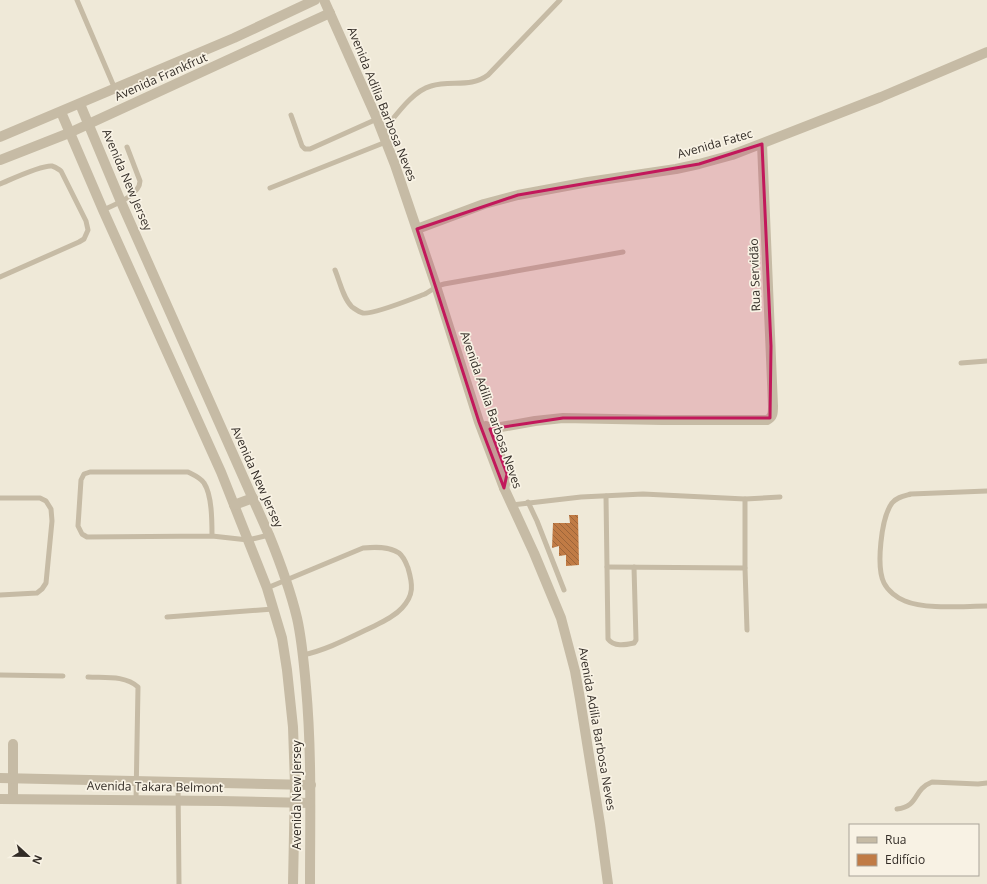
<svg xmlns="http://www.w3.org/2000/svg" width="987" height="884" font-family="'Open Sans',sans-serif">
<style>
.building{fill:url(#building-back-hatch)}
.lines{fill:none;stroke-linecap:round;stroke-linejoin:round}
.service{stroke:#c6bba5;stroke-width:5}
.minor{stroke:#c6bba5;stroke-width:10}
.tertiary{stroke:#c6bba5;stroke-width:10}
.marked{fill:#c2185b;fill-opacity:0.2;stroke:#c2185b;stroke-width:3;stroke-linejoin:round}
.labels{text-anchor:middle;stroke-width:3.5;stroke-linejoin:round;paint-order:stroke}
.street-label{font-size:12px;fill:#322c26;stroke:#f8f2e4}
</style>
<defs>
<pattern id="building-back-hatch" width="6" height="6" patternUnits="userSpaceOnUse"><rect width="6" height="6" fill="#c07b45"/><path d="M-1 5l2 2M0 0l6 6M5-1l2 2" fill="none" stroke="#9d6539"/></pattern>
</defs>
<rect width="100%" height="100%" fill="#efe9d8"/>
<path class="building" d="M569,515h9l1,50 -13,1v-11l-7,1v-10l-7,2 1,-25h17z"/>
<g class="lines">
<g class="service">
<path d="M77,0l38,89"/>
<path d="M291,115l11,31 3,3h5l67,-30"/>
<path d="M382,132c13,-15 30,-41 49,-46 20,-6 40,2 57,-11l72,-75"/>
<path d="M0,184c12,-5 41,-19 52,-18 4,1 6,3 9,5l25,50 2,9 -4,9 -5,3 -79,35"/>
<path d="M270,188l116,-46"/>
<path d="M103,210c11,-5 37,-15 37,-29l-13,-34"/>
<path d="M335,270c5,12 8,28 17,37 3,2 7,5 11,6 10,2 51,-15 62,-19 7,-4 11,-8 19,-10l179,-32"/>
<path d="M961,363l26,-2"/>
<path d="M987,491l-76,3c-7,2 -14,3 -19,9 -11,15 -16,64 -8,80 4,8 13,15 21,18 21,9 59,5 82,5"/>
<path d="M606,496l2,143c6,8 17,6 26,4l2,-3 -2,-73"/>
<path d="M0,498h40l6,3 5,8 1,12 -6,62 -4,6 -5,4 -37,2"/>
<path d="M528,502l9,19 27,69"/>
<path d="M512,505l69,-8 62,-3 102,5 35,-2"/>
<path d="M212,536l-125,1 -5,-3 -4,-8 3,-46 3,-6 6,-2h98c6,3 13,6 16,11 8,12 8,38 8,53l36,4 21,-5"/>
<path d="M607,567l138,1v-69"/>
<path d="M745,568l2,62"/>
<path d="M267,588l96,-40c11,-1 26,-2 36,5 5,4 7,10 9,15 5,17 6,27 -6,40 -9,10 -22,15 -34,21 -21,10 -42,21 -65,26"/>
<path d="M167,617l106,-8"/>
<path d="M0,675l63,1"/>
<path d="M88,677c16,1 37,-2 50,10l-2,113"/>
<path d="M178,783l1,101"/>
<path d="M897,809c23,-3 15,-19 35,-27l46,2 9,-1"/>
</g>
<g class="minor">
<path d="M80,104l41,98 148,333c11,27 21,54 28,83 5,22 7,46 9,69 6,66 4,131 4,197"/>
<path d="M61,112l42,98 118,262 46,116 15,50 5,32 6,57 2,57 -2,100"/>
<path d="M0,137l234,-99 81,-38"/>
<path d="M0,160l69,-27 261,-120"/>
<path d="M417,229l67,-25 34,-9 70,-13 88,-13 23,-5 33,-9 149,-58 106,-45"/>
<path d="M486,426l4,3 17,45v4l-3,10"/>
<path d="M490,429l45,-8 28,-3 99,2h105c6,-3 6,-7 6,-14l-11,-262"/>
<path d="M234,505l19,-7"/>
<path d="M13,744v55"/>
<path d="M0,778l311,7"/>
<path d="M0,799l220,2 90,2"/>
</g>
<path class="tertiary" d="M324,0l53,119 18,46 41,121 43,136 25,66 30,65 27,65 14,53 5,28 20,125 8,60"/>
</g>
<path class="marked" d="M762,144l9,202 -1,72h-207l-73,11 17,45 -3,14 -25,-66 -62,-193 101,-34 181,-31z"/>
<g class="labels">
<g class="street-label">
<text transform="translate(161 77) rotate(-24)" y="4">Avenida Frankfrut</text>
<text transform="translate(382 104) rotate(68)" y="4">Avenida Adilia Barbosa Neves</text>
<text transform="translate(715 144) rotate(-16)" y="4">Avenida Fatec</text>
<text transform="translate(127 180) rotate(67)" y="4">Avenida New Jersey</text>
<text transform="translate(755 275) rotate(-92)" y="4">Rua Servidão</text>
<text transform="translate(491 410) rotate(71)" y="4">Avenida Adilia Barbosa Neves</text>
<text transform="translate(257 477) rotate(66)" y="4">Avenida New Jersey</text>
<text transform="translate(597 729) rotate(80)" y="4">Avenida Adilia Barbosa Neves</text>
<text transform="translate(155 787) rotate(1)" y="4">Avenida Takara Belmont</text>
<text transform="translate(297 795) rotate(-90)" y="4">Avenida New Jersey</text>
</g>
</g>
<rect x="849" y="824" width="130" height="52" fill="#f8f2e4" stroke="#a9a398"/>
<rect x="857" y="837" width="20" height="6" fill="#c6bba5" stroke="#a9a398"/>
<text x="885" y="844" font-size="12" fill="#322c26">Rua</text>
<rect x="857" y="854" width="20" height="12" fill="#c07b45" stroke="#a9a398"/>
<text x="885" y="864" font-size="12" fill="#322c26">Edifício</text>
<g transform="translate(28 856) rotate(112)" stroke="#f8f2e4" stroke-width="3" paint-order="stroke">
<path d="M0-3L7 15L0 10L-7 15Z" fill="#322c26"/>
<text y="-6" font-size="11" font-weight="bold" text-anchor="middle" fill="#322c26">N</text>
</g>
</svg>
